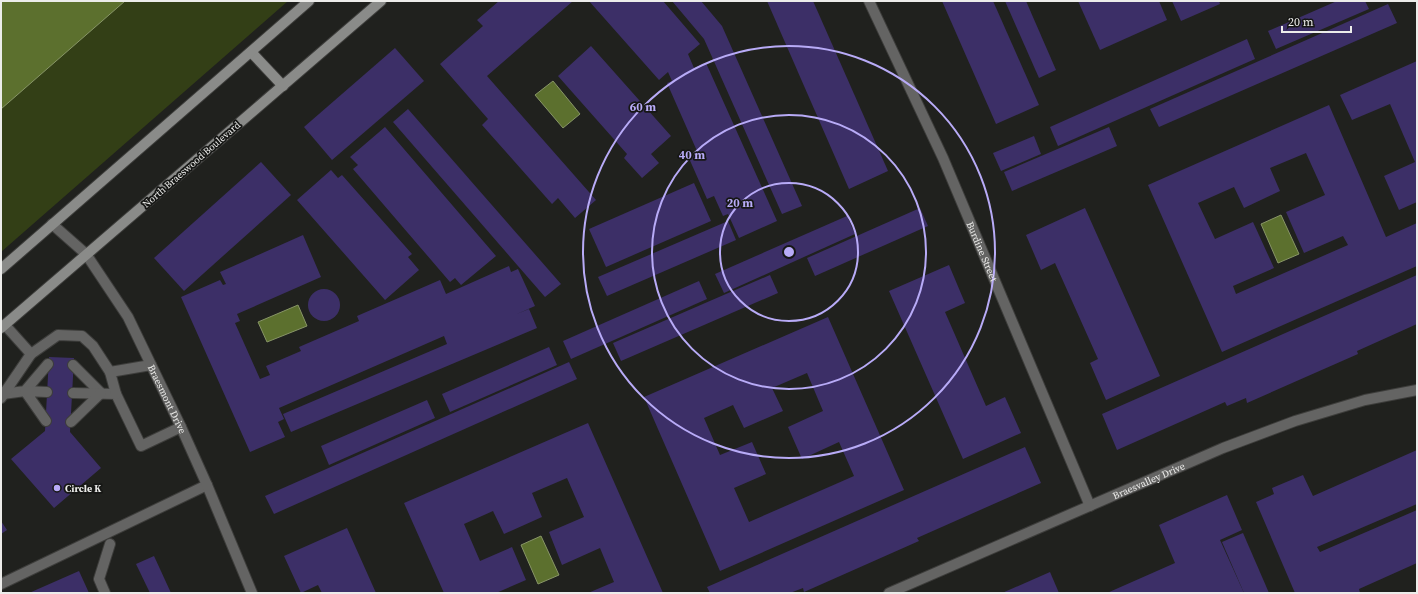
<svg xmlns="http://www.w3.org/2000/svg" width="1418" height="594" font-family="'Source Serif 4',serif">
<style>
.green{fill:#333f16}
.water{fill:#5c702e;stroke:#879566}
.building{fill:#3c2f67;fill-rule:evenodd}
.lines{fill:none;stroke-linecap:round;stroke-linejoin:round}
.lane-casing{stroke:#3d3d3b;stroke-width:12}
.street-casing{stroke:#3d3d3b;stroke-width:12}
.secondary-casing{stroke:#3d3d3b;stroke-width:12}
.lane{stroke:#646463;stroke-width:10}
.street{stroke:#646463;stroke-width:10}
.secondary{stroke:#8a8b89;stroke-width:10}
.ring{fill:none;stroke:#b8abf7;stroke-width:2}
.poi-dot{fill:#b8abf7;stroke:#161715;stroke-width:1.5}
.labels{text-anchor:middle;stroke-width:3.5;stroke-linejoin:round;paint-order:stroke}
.street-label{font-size:10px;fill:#ececea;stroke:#161715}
.poi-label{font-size:10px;font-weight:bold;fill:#ececea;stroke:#161715;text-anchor:start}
.centre{fill:#b8abf7;stroke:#161715;stroke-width:2}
.ring-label{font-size:12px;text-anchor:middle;font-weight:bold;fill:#b8abf7;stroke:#161715;stroke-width:3.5;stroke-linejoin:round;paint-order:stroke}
</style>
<rect width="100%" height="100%" fill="#20211e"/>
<path class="green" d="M1,1h287l-287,251z"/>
<g class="water">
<path d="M1,1h124l-124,108z"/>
<path d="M553,81l27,33 -17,14 -28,-33z"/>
<path d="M1281,215l18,39 -21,9 -17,-39z"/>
<path d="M298,305l9,21 -40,16 -9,-20z"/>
<path d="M541,536l18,39 -21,9 -17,-39z"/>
</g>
<g class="building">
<path d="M499,1h74l-86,75 109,124 -21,18 -17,-20 -6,6 -70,-79 6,-6 -48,-55 43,-38 -6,-6z"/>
<path d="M589,1h74l37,43 -12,10 6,14 12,-5 71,158 -38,17 -11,-24 -5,2 -9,-20 -7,3 -19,-43 9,-5 -30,-68 5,-2 -4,-9 -9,8z"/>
<path d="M672,1h29l21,25 80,180 -20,8 -78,-175z"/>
<path d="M767,1h46l75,170 -39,18z"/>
<path d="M942,1h51l46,104 -43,19z"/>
<path d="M1005,1h21l30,69 -17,8z"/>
<path d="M1078,1h81l8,19 -67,30z"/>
<path d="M1172,1h47l1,3 -39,17z"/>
<path d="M1337,1h28l4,8 -93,40 -8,-18z"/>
<path d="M1388,4l9,19 -238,104 -9,-18z"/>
<path d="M1247,39l8,20 -197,87 -8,-19z"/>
<path d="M591,46l80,90 -20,18 8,9 -17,15 -18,-20 3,-4 -69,-78z"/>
<path d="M395,48l29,33 -92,79 -28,-33z"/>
<path d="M1417,61v141l-18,8 -15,-34 31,-14 -25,-58 -38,16 -12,-25z"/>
<path d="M1329,105l57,132 31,-14v43l-195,86 -74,-167zM1306,153l19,42 -39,17 18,41 39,-17 5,9 -112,49 -3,-8 41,-18 -21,-46 -38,17 -17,-36 36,-16 10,21 36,-17 -10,-23z"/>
<path d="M408,109l153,175 -16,13 -152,-175z"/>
<path d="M385,127l111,129 -35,29 -6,-7 -5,4 -97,-113 5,-4 -8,-8z"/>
<path d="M1109,127l8,19 -105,45 -8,-19z"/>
<path d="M1034,136l7,18 -40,17 -8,-18z"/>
<path d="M261,162l30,33 -107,96 -30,-33z"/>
<path d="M331,170l7,8 4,-3 70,79 -4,3 11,13 -34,30 -88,-100z"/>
<path d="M694,183l17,38 -105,46 -17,-38z"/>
<path d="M920,208l8,18 -113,50 -8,-18z"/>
<path d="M1085,208l75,168 -54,24 -16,-37 8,-4 -43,-96 -14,7 -15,-35z"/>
<path d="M847,216l8,18 -131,59 -9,-19z"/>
<path d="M728,221l8,19 -129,56 -9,-19z"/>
<path d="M303,235l18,42 -84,37 3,7 -5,2 25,56 10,-4 -4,-9 35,-15 -2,-4 60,-26 -2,-5 83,-36 6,14 63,-28 2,6 7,-3 17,37 -18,8 12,-5 8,19 -246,104 -8,-18 164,-70 -3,-8 -165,72 5,11 -6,3 7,15 -35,15 -69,-155 39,-17 3,5 3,-1 -6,-12z"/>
<path d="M949,265l16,38 -20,9 41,94 19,-9 16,36 -58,26 -74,-168z"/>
<path d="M770,275l8,18 -157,68 -8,-18z"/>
<path d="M1417,275v49l-60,27 1,3 -111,49 -1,-5 -19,8 -2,-4 -108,48 -15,-36z"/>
<path d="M699,281l8,18 -136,60 -8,-18z"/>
<circle cx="324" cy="305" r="16"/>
<path d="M828,317l76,173 -184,81 -76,-174zM807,373l16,38 -35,16 14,32 37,-17 15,34 -105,46 -15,-34 32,-14 -14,-32 -32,13 -16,-37 29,-13 11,23 39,-17 -11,-23z"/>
<path d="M549,347l8,18 -107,47 -8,-18z"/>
<path d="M49,357l25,1 -4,74 31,36 -47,40 -43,-49 34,-28z"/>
<path d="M569,362l8,17 -303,135 -9,-18z"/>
<path d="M427,400l8,18 -106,47 -8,-19z"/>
<path d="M588,423l75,170h-75l26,-11 -14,-34 -38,17 -13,-33 35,-15 -17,-39 -35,15 10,24 -38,17 -11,-23 -29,13 16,37 32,-14 14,33 -30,13h-52l-40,-90z"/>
<path d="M1025,447l16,36 -124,55 2,3 -115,51 -1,-4 -13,5h-80l-3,-6z"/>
<path d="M1417,450v54l-100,43 3,5 97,-42v53l-58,26 1,4h-65l-39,-91 18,-8 -2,-6 31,-13 10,21z"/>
<path d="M1227,495l15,35 -22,10 24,53h-137l68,-30 -16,-38z"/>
<path d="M1,521l6,9 -6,4z"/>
<path d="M347,528l29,65h-54l-4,-8 -17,8 -17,-37z"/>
<path d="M1243,533l26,60h-25l-22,-51z"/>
<path d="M154,556l17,37h-21l-14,-29z"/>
<path d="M79,571l10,22h-60z"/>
<path d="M1050,572l9,21h-57z"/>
</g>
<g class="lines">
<defs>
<g id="lane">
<path d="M31,354l27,-19 24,1 11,10 17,26"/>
<path d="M73,365l28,28"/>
<path d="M73,393l43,1 25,52 40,-19"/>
<path d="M3,394l22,-3 23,-27"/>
<path d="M116,394l-6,-22 41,-7"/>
<path d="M1,398l30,-44 -26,-29"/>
<path d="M46,421l-21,-30 22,1"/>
<path d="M71,422l30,-29"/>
<path d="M1,584l206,-99"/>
<path d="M105,593l-6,-14 11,-35"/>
</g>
<g id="street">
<path id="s1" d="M869,1l74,157 147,348"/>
<path id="s2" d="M52,224l34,30 42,63 53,110 26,58 45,108"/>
<path id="s3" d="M889,593l334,-145 72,-27 70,-21 52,-10"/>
</g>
<g id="secondary">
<path d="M251,52l32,34"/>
<path d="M1,269l308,-268"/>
<path d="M1,328l380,-327"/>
</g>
</defs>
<use href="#lane" class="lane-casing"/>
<use href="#street" class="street-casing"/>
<use href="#secondary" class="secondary-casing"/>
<use href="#lane" class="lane"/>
<use href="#street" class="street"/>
<use href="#secondary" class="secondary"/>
</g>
<g class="ring">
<circle cx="789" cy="252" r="69"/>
<circle cx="789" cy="252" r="137"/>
<circle cx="789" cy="252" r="206"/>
</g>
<circle class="poi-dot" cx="57" cy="488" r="4"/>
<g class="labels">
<g class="street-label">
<text transform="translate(191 164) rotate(-41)" y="4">North Braeswood Boulevard</text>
<text dy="4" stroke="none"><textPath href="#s1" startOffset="275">Burdine Street</textPath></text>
<text dy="4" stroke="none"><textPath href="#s2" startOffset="212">Braesmont Drive</textPath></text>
<text dy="4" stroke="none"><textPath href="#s3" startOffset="283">Braesvalley Drive</textPath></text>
</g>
<g class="poi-label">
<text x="65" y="492">Circle K</text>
</g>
</g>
<circle cx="789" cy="252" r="6" class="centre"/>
<g class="ring-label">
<text x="643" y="111">60 m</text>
<text x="692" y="159">40 m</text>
<text x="740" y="207">20 m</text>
</g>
<rect width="1418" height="594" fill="none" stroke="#ececea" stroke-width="4"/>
<path d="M1282 26v6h69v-6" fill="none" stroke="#ececea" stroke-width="2"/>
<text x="1288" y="26" font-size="12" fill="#ececea" stroke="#161715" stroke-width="3" paint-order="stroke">20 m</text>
</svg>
